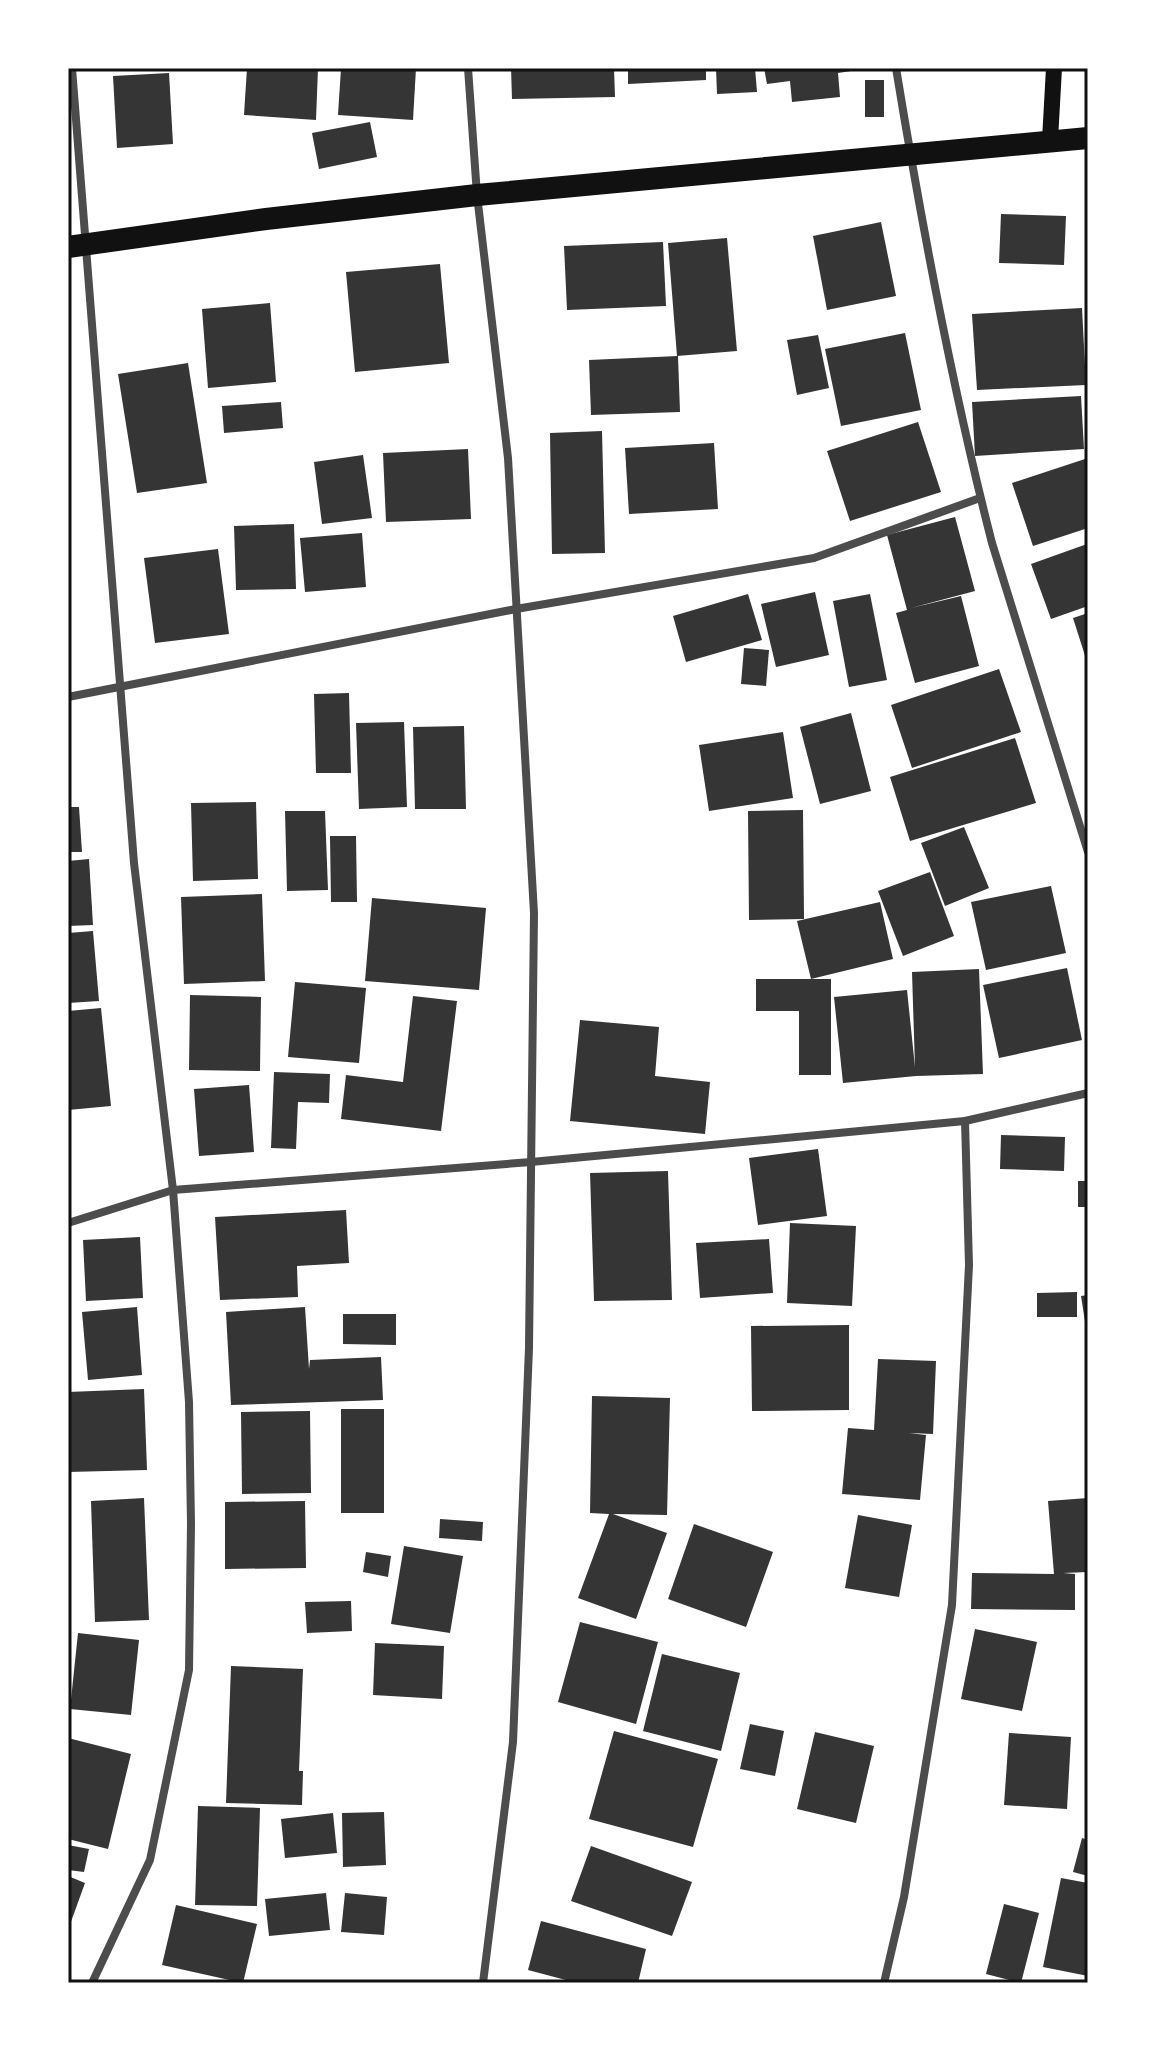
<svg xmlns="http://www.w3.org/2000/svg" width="1156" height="2051" font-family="Commissioner,sans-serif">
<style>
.building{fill:#353535}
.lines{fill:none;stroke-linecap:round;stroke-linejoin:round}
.minor{stroke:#4c4c4c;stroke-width:8}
.secondary{stroke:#111;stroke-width:16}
.trunk{stroke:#111;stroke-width:22}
.neatline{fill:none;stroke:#111;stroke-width:3}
</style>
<rect width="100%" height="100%" fill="#fff"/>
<g class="building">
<path d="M247,68h71l-2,52 -72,-5z"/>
<path d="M341,68h75l-3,52 -75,-5z"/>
<path d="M511,68h103l1,29 -103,2z"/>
<path d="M628,68h78v12l-78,4z"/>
<path d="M716,68h39l2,24 -40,2z"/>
<path d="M764,68h86l1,3 -13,2 2,24 -48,5 -2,-21 -23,3z"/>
<path d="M169,73l4,71 -56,4 -4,-72z"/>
<rect x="865" y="80" width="19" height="37"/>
<path d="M370,122l7,35 -58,12 -7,-36z"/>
<path d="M1001,214l65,2 -2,49 -65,-2z"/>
<path d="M881,222l15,74 -69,14 -14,-74z"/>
<path d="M727,238l10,113 -60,5 -9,-113z"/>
<path d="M663,242l3,64 -99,4 -3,-64z"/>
<path d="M440,264l9,99 -94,9 -9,-100z"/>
<path d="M270,303l6,79 -68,6 -6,-79z"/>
<path d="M1082,308l4,77 -109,5 -5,-76z"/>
<path d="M905,333l16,77 -80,16 -16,-77z"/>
<path d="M818,335l11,53 -32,7 -10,-55z"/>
<path d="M678,356l2,56 -89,3 -2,-55z"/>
<path d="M188,363l19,120 -70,10 -19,-119z"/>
<path d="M1081,396l3,53 -109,7 -3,-54z"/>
<path d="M281,402l2,26 -59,5 -2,-27z"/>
<path d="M918,422l23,70 -91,29 -23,-70z"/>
<path d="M602,431l3,122 -53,1 -2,-121z"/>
<path d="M714,443l4,66 -89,5 -4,-66z"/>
<path d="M468,449l3,70 -85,3 -3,-69z"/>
<path d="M363,455l9,63 -50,6 -8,-62z"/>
<path d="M1088,458v70l-55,18 -21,-63z"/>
<path d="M955,517l20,74 -64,17 50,-12 18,70 -64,17 -19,-70 11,-3 -20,-75z"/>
<path d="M294,524l2,65 -60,1 -2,-64z"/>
<path d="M362,533l4,54 -61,5 -5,-54z"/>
<path d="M1087,544l1,62 -37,13 -20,-55z"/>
<path d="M218,549l11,85 -74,9 -11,-85z"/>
<path d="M815,592l14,63 -53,12 -15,-63z"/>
<path d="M748,594l14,46 -76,22 -13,-46z"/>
<path d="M870,594l17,86 -38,7 -16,-86z"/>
<path d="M1088,613v48l-1,1 -14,-44z"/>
<path d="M744,648l25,2 -3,36 -25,-2z"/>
<path d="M999,669l22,63 -109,36 -21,-63z"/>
<path d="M349,693l2,80h-35l-2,-79z"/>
<path d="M851,713l20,78 -51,13 -20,-77z"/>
<path d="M404,722l3,85 -48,2 -3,-86z"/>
<path d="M464,726l2,83h-51l-2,-82z"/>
<path d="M783,732l10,66 -84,13 -10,-66z"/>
<path d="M1015,738l21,65 -126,38 -20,-64z"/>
<path d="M256,802l2,77 -65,2 -2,-78z"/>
<path d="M68,807h11l3,45h-14z"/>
<path d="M803,810l1,109 -55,1 -1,-109z"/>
<path d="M285,811h40l3,79 -41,1z"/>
<path d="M964,827l25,61 -44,18 -24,-63z"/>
<path d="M330,836h26l1,66h-26z"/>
<path d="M89,859l4,66 -25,1v-65z"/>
<path d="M930,872l24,64 -51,20 -25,-65z"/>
<path d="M1051,886l15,67 -80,17 -15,-68z"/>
<path d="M262,894l3,87 -81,3 -3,-87z"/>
<path d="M372,898l114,10 -7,82 -114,-9z"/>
<path d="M880,902l13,57 -82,20h20v96h-32v-64h-43v-32h55l-14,-58z"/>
<path d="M93,931l6,70 -31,2v-70z"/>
<path d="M1067,968l15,72 -83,18 -16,-73z"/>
<path d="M979,969l4,105 -67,2 -73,7 -9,-86 73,-7 8,77 -3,-95z"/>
<path d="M295,982l71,6 -7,75 -71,-6z"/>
<path d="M190,995l71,2 -1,74 -71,-1z"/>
<path d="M413,996l44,5 -16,130 -100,-12 5,-44 57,7z"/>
<path d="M101,1008l10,98 -43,4v-99z"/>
<path d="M580,1020l79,7 -4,49 55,6 -5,52 -135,-13z"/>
<path d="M274,1072l56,2 -1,29 -31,-1 -2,47 -25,-1z"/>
<path d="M249,1085l5,67 -55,4 -5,-67z"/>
<path d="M1001,1135l64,2 -1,34 -64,-2z"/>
<path d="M818,1149l9,67 -69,9 -9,-67z"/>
<path d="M668,1171l4,129 -78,1 -4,-128z"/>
<rect x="1078" y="1181" width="10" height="26"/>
<path d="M346,1210l3,53 -52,3 1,31 -78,3 -5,-83z"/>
<path d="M790,1223l66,3 -4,80 -65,-3z"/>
<path d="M140,1237l3,61 -57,3 -3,-61z"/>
<path d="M769,1239l4,54 -73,5 -4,-55z"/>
<path d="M1077,1292v25h-40v-24z"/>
<path d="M1088,1295v33h-2l-5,-32z"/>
<path d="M137,1307l5,68 -54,5 -6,-68z"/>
<path d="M305,1307l4,62 1,-9 71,-3 2,43 -152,5 -5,-93z"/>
<path d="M343,1314h53v31l-53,-1z"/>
<path d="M849,1325v85l-97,1 -1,-85z"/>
<path d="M878,1359l58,2 -3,73 -24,-1 17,2 -6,65 -78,-6 6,-66 26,2z"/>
<path d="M144,1389l3,81 -79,2v-80z"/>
<path d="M592,1396l78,2 -3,117 -54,-1 54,19 -31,86 -58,-21 31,-84 -19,-1z"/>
<rect x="341" y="1409" width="43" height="104"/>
<path d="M310,1411l1,82 -69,1 -1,-82z"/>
<path d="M144,1498l5,122 -54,2 -4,-121z"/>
<path d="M1088,1498v74l-25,1 12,1v36l-104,-1 1,-36 82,1 -6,-73z"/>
<path d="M305,1501l1,67 -81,1v-67z"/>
<path d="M858,1515l54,10 -13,72 -54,-9z"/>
<path d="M440,1519l43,3 -1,19 -43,-3z"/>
<path d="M694,1524l79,28 -27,75 -78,-28z"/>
<path d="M404,1546l59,10 -13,77 -59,-9z"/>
<path d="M366,1552l25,4 -3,21 -25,-5z"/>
<path d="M351,1601l1,30 -45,2 -2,-31z"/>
<path d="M580,1622l78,20 -22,82 -78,-22z"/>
<path d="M975,1629l62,13 -15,69 -61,-12z"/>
<path d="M78,1633l61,7 -8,75 -61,-6z"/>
<path d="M375,1643l69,3 -2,53 -69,-4z"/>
<path d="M662,1654l78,19 -19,78 -78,-20z"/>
<path d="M231,1666l72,3 -4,102h4l-1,34 -76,-2z"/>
<path d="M750,1724l34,7 -9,45 -35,-7z"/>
<path d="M614,1731l104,28 -25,88 -104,-28z"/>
<path d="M815,1732l59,14 -18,77 -59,-14z"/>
<path d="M1009,1733l62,4 -4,72 -63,-4z"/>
<path d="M68,1738l63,16 -23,95 -40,-10z"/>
<path d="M198,1806l62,2 -3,98 -62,-1z"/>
<path d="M384,1812l2,53 -43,2 -1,-54z"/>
<path d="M333,1813l4,40 -52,5 -4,-39z"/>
<path d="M1082,1838l6,2v36l-15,-4z"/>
<path d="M68,1845l21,4 -5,23 -16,-2z"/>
<path d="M591,1846l101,36 -20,54 -101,-35z"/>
<path d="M68,1876l17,7 -17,47z"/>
<path d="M1061,1878l27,5v93l-45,-9z"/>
<path d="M326,1893l4,37 -61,6 -4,-37z"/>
<path d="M345,1893l42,4 -3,38 -43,-3z"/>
<path d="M1004,1904l35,9 -18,70 -35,-9z"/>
<path d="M176,1905l81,19 -14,59 -81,-18z"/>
<path d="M541,1921l105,28 -8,34h-61l-49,-13z"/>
</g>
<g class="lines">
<g class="minor">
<path d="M72,68l62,795 39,327 16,212 2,122 -2,146 -39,190 -58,123"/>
<path d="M468,68l9,127 31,263 26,455 -5,435 -16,394 -30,241"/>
<path d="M896,68c26,159 56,319 96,475l96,309"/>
<path d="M68,697l448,-88 298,-51 166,-60"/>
<path d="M68,1223l105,-33 358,-28 434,-41 123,-28"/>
<path d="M884,1983l20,-86 48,-292 17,-340 -4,-144"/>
</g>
<path class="secondary" d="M1050,140l4,-72"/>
<path class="trunk" d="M68,247l198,-28 211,-24 611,-57"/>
</g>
<rect width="1156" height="2051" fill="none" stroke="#ffffff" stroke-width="140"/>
<rect x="70" y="70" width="1016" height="1911" class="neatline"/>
</svg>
